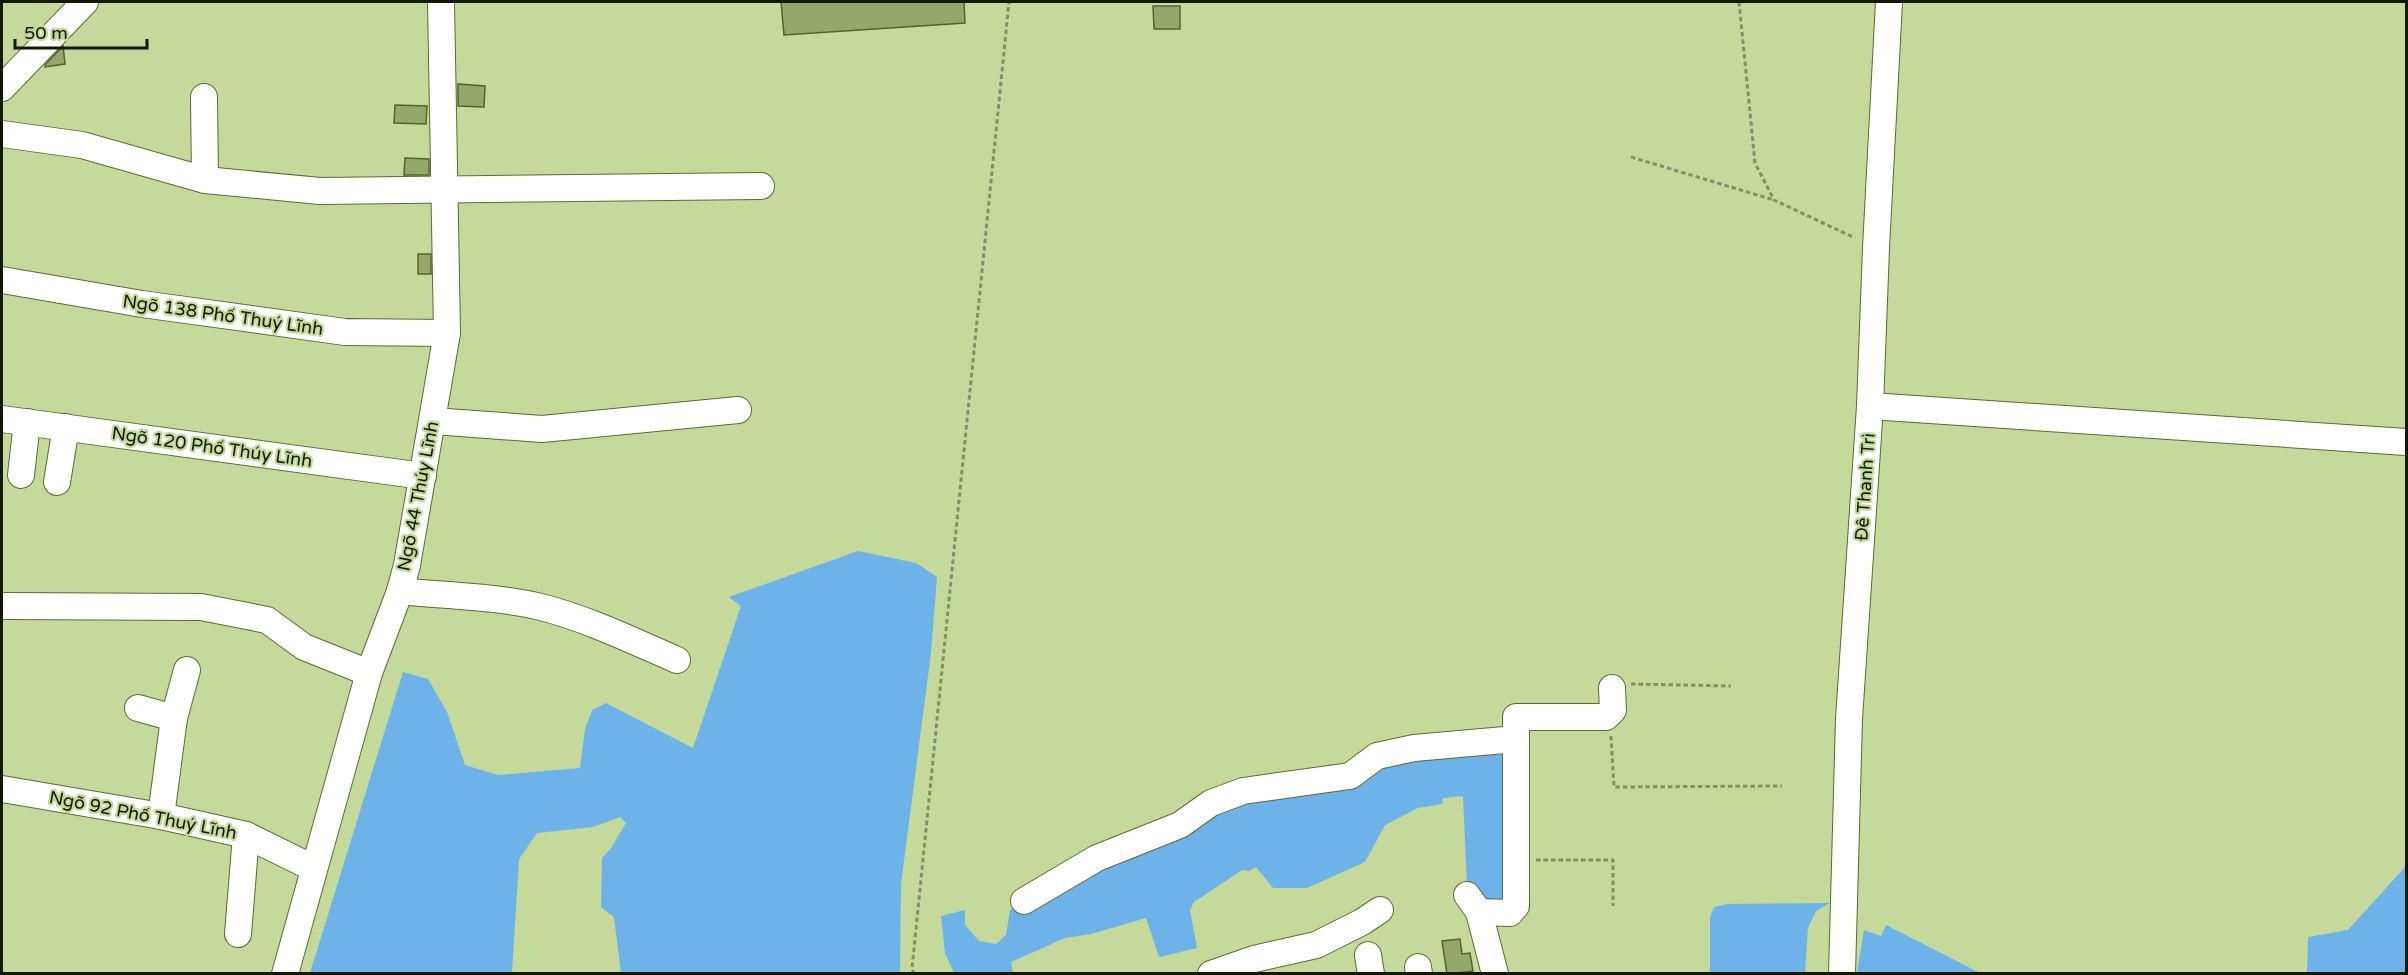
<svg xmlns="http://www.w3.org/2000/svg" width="2408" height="975" font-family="'Varela Round',sans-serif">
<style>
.water{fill:#6db3e9}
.building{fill:#95a86b;stroke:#536429;stroke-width:1.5}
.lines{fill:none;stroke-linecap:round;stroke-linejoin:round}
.minor-casing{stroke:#5b6c31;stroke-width:28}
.path{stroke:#829161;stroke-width:3;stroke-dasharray:4.5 3;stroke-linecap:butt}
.minor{stroke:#fff;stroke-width:26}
.labels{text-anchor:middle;stroke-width:4.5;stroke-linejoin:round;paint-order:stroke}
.street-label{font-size:18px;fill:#121902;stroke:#c4d99a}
</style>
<rect width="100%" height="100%" fill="#c4d99a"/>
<g class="water">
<path d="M858,551l58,12 21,14 -6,76 -30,231 -1,89h-279l-7,-56 -13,-10 1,-49 9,-10 15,-25 -6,-6 -27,10 -56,6 -18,26 -7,114h-202l93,-301 25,7 19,33 18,53 33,10 82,-7 5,-39 7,-19 14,-7 87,45 48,-142 -12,-9z"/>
<path d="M1505,742l7,155 -10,9h-18l-17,-21 -4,-89 -20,2 -1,6 -24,4 -33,17 -20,37 -58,26h-34l-17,-21 -7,4 -7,-1 -48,32 -4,8 7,38 -38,9 -13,-39 -55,16 -26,4 -54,24 2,11h-59l-9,-20 -4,-37 24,-6v15l14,16 17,3 10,-9 4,-25 19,-8 185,-97 168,-48z"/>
<path d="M2406,866v107h-99l1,-36 40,-7z"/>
<path d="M1830,903l-14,8 -8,17 -3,45h-95v-56l4,-10 14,-3z"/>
<path d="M1886,925l94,48h-123l7,-43 17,6z"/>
</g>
<g class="building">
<path d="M781,2h183l1,21 -181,12z"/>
<path d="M1153,6h27v23h-26z"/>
<path d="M63,46l2,18 -20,3v-2z"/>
<path d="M458,84l27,2 -1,21 -26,-1z"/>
<path d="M395,105l32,1 -1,18 -32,-1z"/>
<path d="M405,158l24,1v16h-25z"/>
<rect x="418" y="254" width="13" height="20"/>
<path d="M1460,939l2,15 8,-1 3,18 -26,3 -5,-33z"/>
</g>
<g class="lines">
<defs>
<g id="minor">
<path d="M2,88l83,-86"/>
<path d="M204,97l1,83"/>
<path d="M2,134l80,11 123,35 115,11 441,-5"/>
<path d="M2,280l140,24 203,28 102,1"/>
<path d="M1870,406l536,36"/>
<path d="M2,419l421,57"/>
<path d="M433,421l109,8 196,-19"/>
<path d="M21,475l6,-53"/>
<path d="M57,482l9,-55"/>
<path d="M400,591c46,5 95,5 141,16 47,12 92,34 136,53"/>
<path d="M2,606l199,1 66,13 37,27 65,26"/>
<path d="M138,708l36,10"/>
<path d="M2,789l159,27 85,19 67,33"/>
<path d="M161,816l13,-98 13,-48"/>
<path d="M1467,895l12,17 16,62"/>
<path d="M1024,901l73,-43 83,-33 31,-22 32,-12 107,-15 27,-20 37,-8 102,-9"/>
<path d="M1479,912l31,1 6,-7v-189h90l7,-7 -1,-22"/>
<path d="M238,934l8,-99"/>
<path d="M1368,955l3,19"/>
<path d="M1418,967l1,7"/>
<path d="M285,974l84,-301 31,-82 7,-26 40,-232 -6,-331"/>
<path d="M1211,974l43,-15 62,-14 46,-23 18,-12"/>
<path d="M1842,974l7,-255 21,-313 6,-158 13,-246"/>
</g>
</defs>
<use href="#minor" class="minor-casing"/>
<g class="path">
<path d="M1739,2l16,161 19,37 81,38"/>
<path d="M1631,157l143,43"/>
<path d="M1631,684l100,2"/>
<path d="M1611,736l3,51 168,-1"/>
<path d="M1536,860h77v46"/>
<path d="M914,974l-2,-5 97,-967"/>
</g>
<use href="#minor" class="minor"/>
</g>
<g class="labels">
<g class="street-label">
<text transform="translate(223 315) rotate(8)" y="6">Ngõ 138 Phố Thuý Lĩnh</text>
<text transform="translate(212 447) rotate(8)" y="6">Ngõ 120 Phố Thúy Lĩnh</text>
<text transform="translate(1865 487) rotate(-86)" y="6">Đê Thanh Trì</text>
<text transform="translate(418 496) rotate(-79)" y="6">Ngõ 44 Thúy Lĩnh</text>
<text transform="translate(143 815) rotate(11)" y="6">Ngõ 92 Phố Thuý Lĩnh</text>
</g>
</g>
<rect width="2408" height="975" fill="none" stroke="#121902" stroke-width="6"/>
<path d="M15 39v9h132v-9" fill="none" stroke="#121902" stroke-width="3"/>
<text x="24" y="39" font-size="18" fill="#121902" stroke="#c4d99a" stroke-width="4.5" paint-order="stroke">50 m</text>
</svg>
